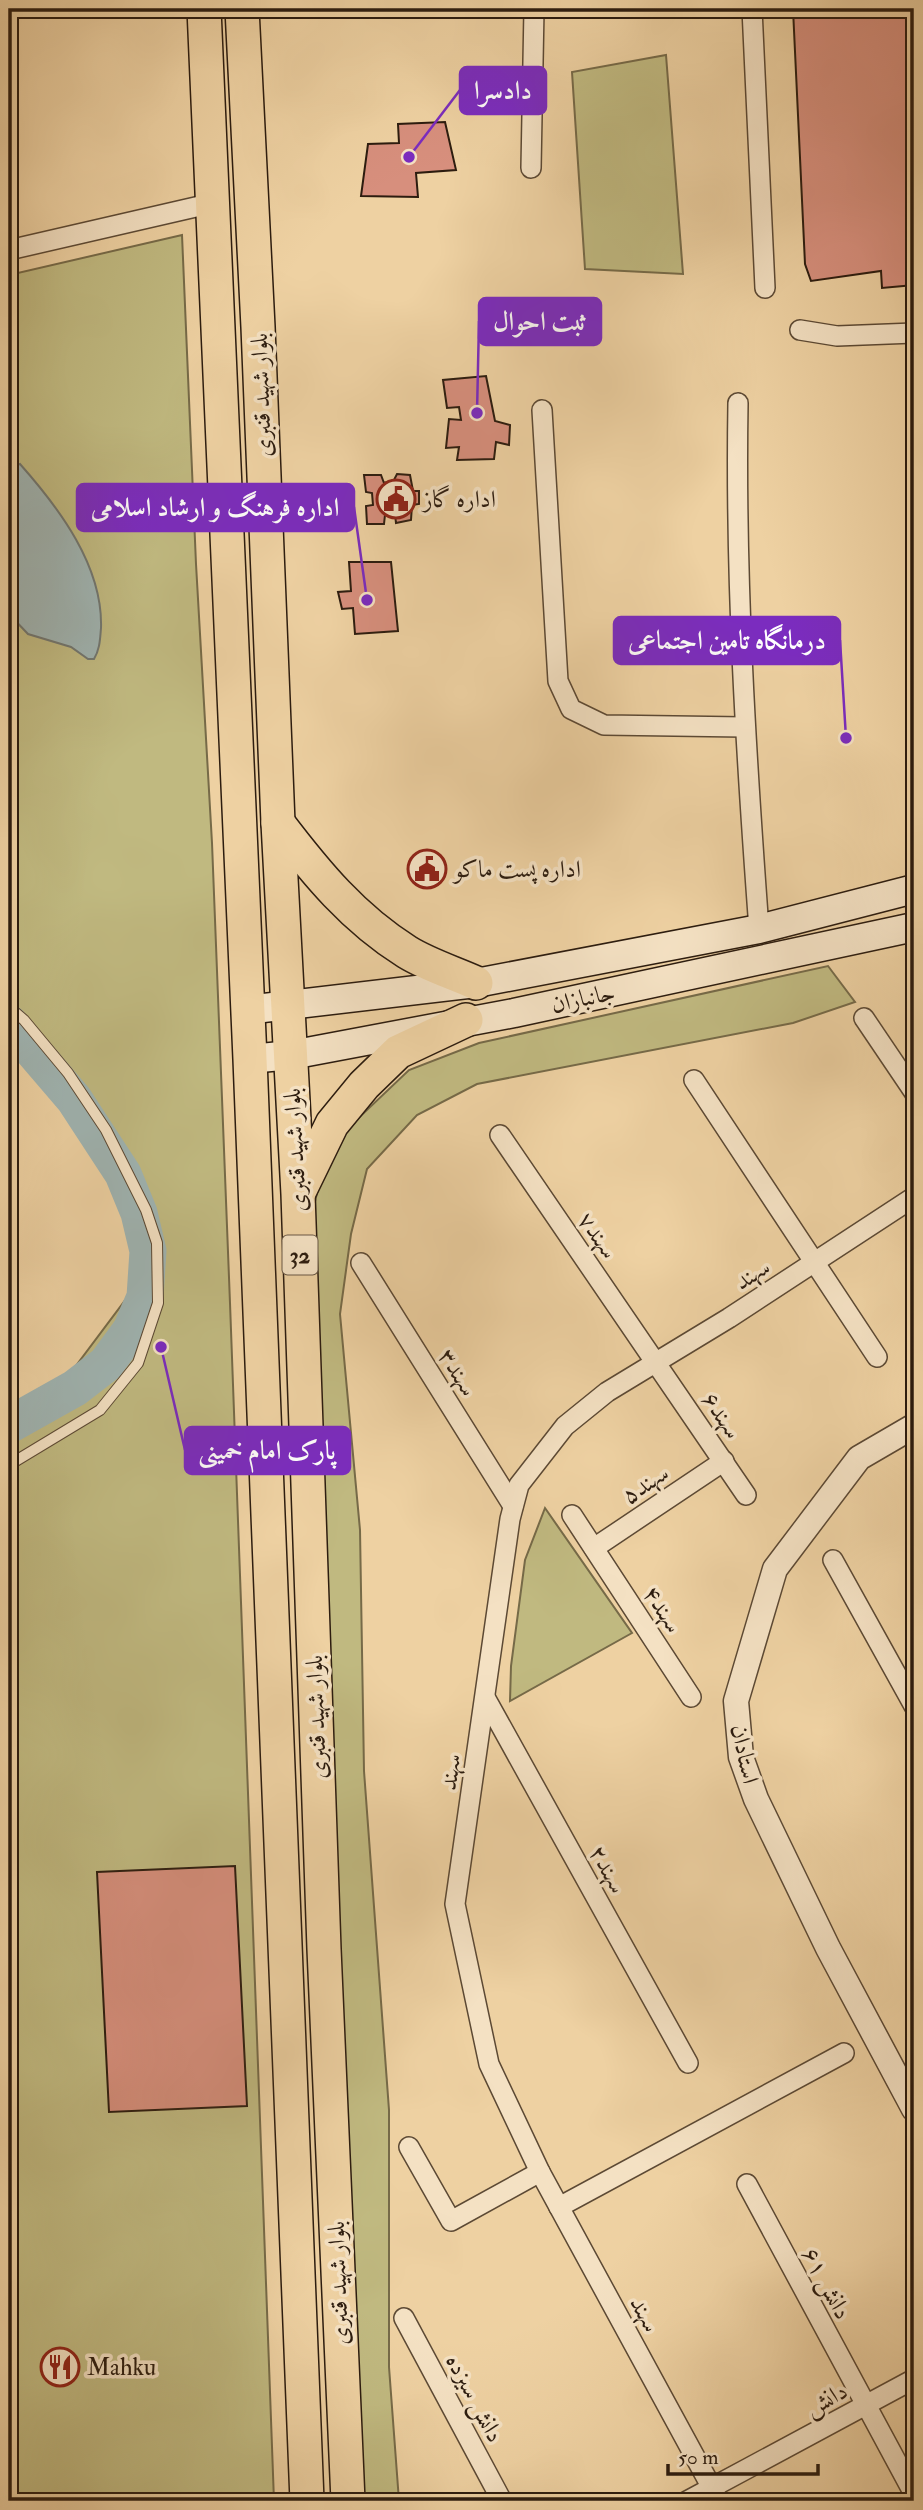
<svg xmlns="http://www.w3.org/2000/svg" width="923" height="2510" font-family="'IM FELL Double Pica',Amiri,serif">
<style>
.green{fill:#c0b980;stroke:#766a48;stroke-width:2}
.water{fill:#9fb4b2;stroke:#717771;stroke-width:2}
.lines{fill:none;stroke-linecap:round;stroke-linejoin:round}
.river{stroke:#9fb4b2;stroke-width:37}
.building{fill:#d78f7d;stroke:#2c1c0f;stroke-width:2}
.service-casing{stroke:#5c4934;stroke-width:12}
.minor-casing{stroke:#5c4934;stroke-width:22}
.tertiary-casing{stroke:#5c4934;stroke-width:27}
.secondary-casing{stroke:#2c1c0f;stroke-width:31}
.trunk-casing{stroke:#2c1c0f;stroke-width:36}
.service{stroke:#f4e1c3;stroke-width:10}
.minor{stroke:#f4e1c3;stroke-width:19}
.tertiary{stroke:#f4e1c3;stroke-width:24}
.secondary{stroke:#f4e1c3;stroke-width:28}
.trunk{stroke:#eed1a2;stroke-width:33}
.labels{text-anchor:middle;stroke-width:7;stroke-linejoin:round;paint-order:stroke}
.shield{fill:#f4e1c3;stroke:#685745;stroke-width:2}
.shield-label{font-size:23px;font-weight:bold;fill:#2c1c0f}
.street-label{font-size:24px;fill:#2c1c0f;stroke:#f4e1c3}
.poi-label{font-size:24px;fill:#2c1c0f;stroke:#f4e1c3;text-anchor:start}
.leader{fill:none;stroke:#7b2cbf;stroke-width:2.5}
.callout-dot{fill:#7b2cbf;stroke:#f4e1c3;stroke-width:2.5}
.callout{fill:#7b2cbf;stroke:#7b2cbf;stroke-width:2.5}
.callout-label{font-size:26px;text-anchor:middle;font-weight:bold;fill:#fff}
</style>
<rect width="100%" height="100%" fill="#eed1a2"/>
<filter id="stains"><feTurbulence type="fractalNoise" baseFrequency=".00286" numOctaves="4"/><feColorMatrix values="0 0 0 0 .2 0 0 0 0 .09 0 0 0 0 .02 0 0 0 .5 -.17"/></filter>
<radialGradient id="worn" r=".72"><stop offset=".6" stop-color="#630" stop-opacity="0"/><stop offset="1" stop-color="#630" stop-opacity=".3"/></radialGradient>
<g class="green">
<path d="M666,55l17,219 -98,-5 -13,-197z"/>
<path d="M182,235l14,329 16,279 18,460 44,1198h-265v-1069l48,-41 93,-124 -61,-157 -48,-67 -32,-9v-759z"/>
<path d="M828,966l27,36 -62,21 -316,61 -60,31 -50,54 -16,65 -11,80 20,216 4,241 25,339v257l10,134h-36l-15,-309 -37,-974 8,-33 30,-58 60,-57 70,-27z"/>
<path d="M545,1508l87,125 -122,68 1,-35 14,-106z"/>
</g>
<path class="water" d="M20,464c39,44 83,102 81,164 -1,11 -1,21 -7,31h-6l-17,-12 -43,-13 -19,-20v-72c13,-25 9,-49 3,-75z"/>
<g class="lines">
<path class="river" d="M9,1023l65,76 49,75 16,39 9,38 -3,46 -14,33 -25,34 -31,24 -66,37"/>
</g>
<g class="building">
<path d="M793,9h121v276l-32,3 -1,-17 -70,10 -6,-17z"/>
<path d="M445,122l11,48 -40,3 2,24 -57,-1 7,-52 31,-1 -1,-19z"/>
<path d="M486,376l9,45 15,4 -1,20 -13,-3 -2,17 -37,1 2,-13 -13,1 3,-29 12,1 -2,-13 -12,1 -4,-28z"/>
<path d="M397,474l13,1 3,16h6v13l-7,1 -1,15 -15,3 -1,-9 -10,1 -1,9h-17l-1,-18 7,-1 -1,-12 -6,-1 -2,-17h17l3,8 10,-3z"/>
<path d="M349,562h42l7,69 -43,3 -2,-26 -11,1 -4,-17 13,-1z"/>
<path d="M235,1866l12,240 -138,6 -12,-240z"/>
</g>
<g class="lines">
<defs>
<path id="service" d="M9,1007l15,13 44,53 38,57 40,80 11,33 1,60 -20,60 -38,47 -91,55"/>
<g id="minor">
<path d="M752,9l13,279"/>
<path d="M531,168l3,-159"/>
<path d="M9,250l204,-47"/>
<path d="M800,330l37,6 77,-3"/>
<path d="M738,403c-3,176 8,351 21,526"/>
<path d="M542,410l16,271 13,28 33,16 140,2"/>
<path d="M864,1018l50,74"/>
<path d="M694,1080l183,277"/>
<path d="M500,1135l246,360"/>
<path d="M361,1263l152,243"/>
<path d="M572,1515l119,182"/>
<path d="M594,1548l130,-87"/>
<path d="M833,1560l81,146"/>
<path d="M486,1699l202,364"/>
<path d="M409,2147l42,74 89,-49"/>
<path d="M747,2184l167,310"/>
<path d="M559,2207l285,-154"/>
<path d="M404,2318l98,183"/>
<path d="M687,2501l227,-122"/>
<path d="M719,2501l-179,-329 -51,-108 -34,-160 55,-385 9,-34 46,-59 42,-34 122,-74 185,-121"/>
</g>
<path id="tertiary" d="M914,1426l-55,32 -84,111 -39,132 5,56 15,42 72,149 86,161"/>
<g id="secondary">
<path d="M247,1010l229,-27 283,-54 155,-40"/>
<path d="M250,1059l41,-4 223,-42 400,-86"/>
</g>
<g id="trunk">
<path d="M204,9l46,1050 57,1442"/>
<path d="M242,9l16,318 20,496 20,371 26,755 24,552"/>
<path d="M278,823c38,50 75,95 129,129 21,13 47,21 69,31"/>
<path d="M299,1192l33,-68 32,-39 34,-33 68,-32"/>
</g>
</defs>
<use href="#service" class="service-casing"/>
<use href="#minor" class="minor-casing"/>
<use href="#tertiary" class="tertiary-casing"/>
<use href="#secondary" class="secondary-casing"/>
<use href="#trunk" class="trunk-casing"/>
<use href="#service" class="service"/>
<use href="#minor" class="minor"/>
<use href="#tertiary" class="tertiary"/>
<use href="#secondary" class="secondary"/>
<use href="#trunk" class="trunk"/>
</g>
<defs>
<symbol id="civic-ring" viewBox="-11 -11 22 22"><circle r="9.5" fill="#f4e1c3" stroke="#8f2418" stroke-width="1.5"/><path d="M-.6-6.5H3V-4.5H.6V-3L4-1V1h2V6H-6V1h2V-1L-.6-3ZM-1.2 2.5V6h2.4V2.5Z" fill="#8f2418"/></symbol>
<symbol id="restaurant-ring" viewBox="-11 -11 22 22"><circle r="9.5" fill="#f4e1c3" stroke="#8f2418" stroke-width="1.5"/><path d="M-5-6h1v4h1v-4h1v4h1v-4h1v5L-1.5 .5V6h-2V.5L-5-1ZM5-6V6H3V1.5H1.5Q1.5-4 5-6Z" fill="#8f2418"/></symbol>
</defs>
<g fill-rule="evenodd">
<use href="#civic-ring" x="374" y="477" width="44" height="44"/>
<use href="#civic-ring" x="405" y="847" width="44" height="44"/>
<use href="#restaurant-ring" x="38" y="2345" width="44" height="44"/>
</g>
<g class="labels">
<rect class="shield" x="282.5" y="1235.5" width="35" height="39" rx="5"/>
<g class="shield-label">
<text x="300" y="1263">32</text>
</g>
<g class="street-label">
<text transform="translate(261 395) rotate(-92)" y="8">بلوار شهید قنبری</text>
<text transform="translate(583 998) rotate(-12)" y="8">جانبازان</text>
<text transform="translate(295 1150) rotate(-93)" y="8">بلوار شهید قنبری</text>
<text transform="translate(598 1235) rotate(55)" y="8">سهند۷</text>
<text transform="translate(752 1274) rotate(-33)" y="8">سهند</text>
<text transform="translate(458 1372) rotate(58)" y="8">سهند۳</text>
<text transform="translate(722 1415) rotate(56)" y="8">سهند۶</text>
<text transform="translate(645 1484) rotate(-34)" y="8">سهند۵</text>
<text transform="translate(663 1609) rotate(57)" y="8">سهند۴</text>
<text transform="translate(316 1717) rotate(-92)" y="8">بلوار شهید قنبری</text>
<text transform="translate(745 1754) rotate(78)" y="8">استادان</text>
<text transform="translate(450 1772) rotate(-82)" y="8">سهند</text>
<text transform="translate(608 1869) rotate(61)" y="8">سهند۲</text>
<text transform="translate(338 2283) rotate(-92)" y="8">بلوار شهید قنبری</text>
<text transform="translate(827 2283) rotate(62)" y="8">دانش ۶۱</text>
<text transform="translate(645 2314) rotate(61)" y="8">سهند</text>
<text transform="translate(475 2398) rotate(62)" y="8">دانش سیزده</text>
<text transform="translate(826 2399) rotate(-28)" y="8">دانش</text>
</g>
<g class="poi-label">
<text x="423" y="507">اداره گاز</text>
<text x="454" y="877">اداره پست ماکو</text>
<text x="87" y="2375">Mahku</text>
</g>
</g>
<path class="leader" d="M409 157L460 90M477 413L479 321M367 600L354 507M846 738L840 640M161 1347L185 1450"/>
<g class="callout-dot">
<circle cx="409" cy="157" r="7"/>
<circle cx="477" cy="413" r="7"/>
<circle cx="367" cy="600" r="7"/>
<circle cx="846" cy="738" r="7"/>
<circle cx="161" cy="1347" r="7"/>
</g>
<g class="callout">
<rect x="460" y="67" width="86" height="47" rx="7"/>
<rect x="479" y="298" width="122" height="47" rx="7"/>
<rect x="77" y="484" width="277" height="47" rx="7"/>
<rect x="614" y="617" width="226" height="47" rx="7"/>
<rect x="185" y="1427" width="165" height="47" rx="7"/>
</g>
<g class="callout-label">
<text x="503" y="99">دادسرا</text>
<text x="540" y="330">ثبت احوال</text>
<text x="215" y="516">اداره فرهنگ و ارشاد اسلامی</text>
<text x="727" y="649">درمانگاه تامین اجتماعی</text>
<text x="267" y="1459">پارک امام خمینی</text>
</g>
<rect width="923" height="2510" fill="none" stroke="#eed1a2" stroke-width="35"/>
<rect x="10" y="10" width="902" height="2489" fill="none" stroke="#2c1c0f" stroke-width="3.5"/>
<rect x="18" y="18" width="888" height="2475" fill="none" stroke="#2c1c0f" stroke-width="2"/>
<path d="M668 2464v10h150v-10" fill="none" stroke="#2c1c0f" stroke-width="3.5"/>
<text x="678" y="2464" font-size="21" fill="#2c1c0f" stroke="#f4e1c3" stroke-width="5" paint-order="stroke">50 m</text>
<rect width="100%" height="100%" filter="url(#stains)"/>
<rect width="100%" height="100%" fill="url(#worn)"/>
</svg>
